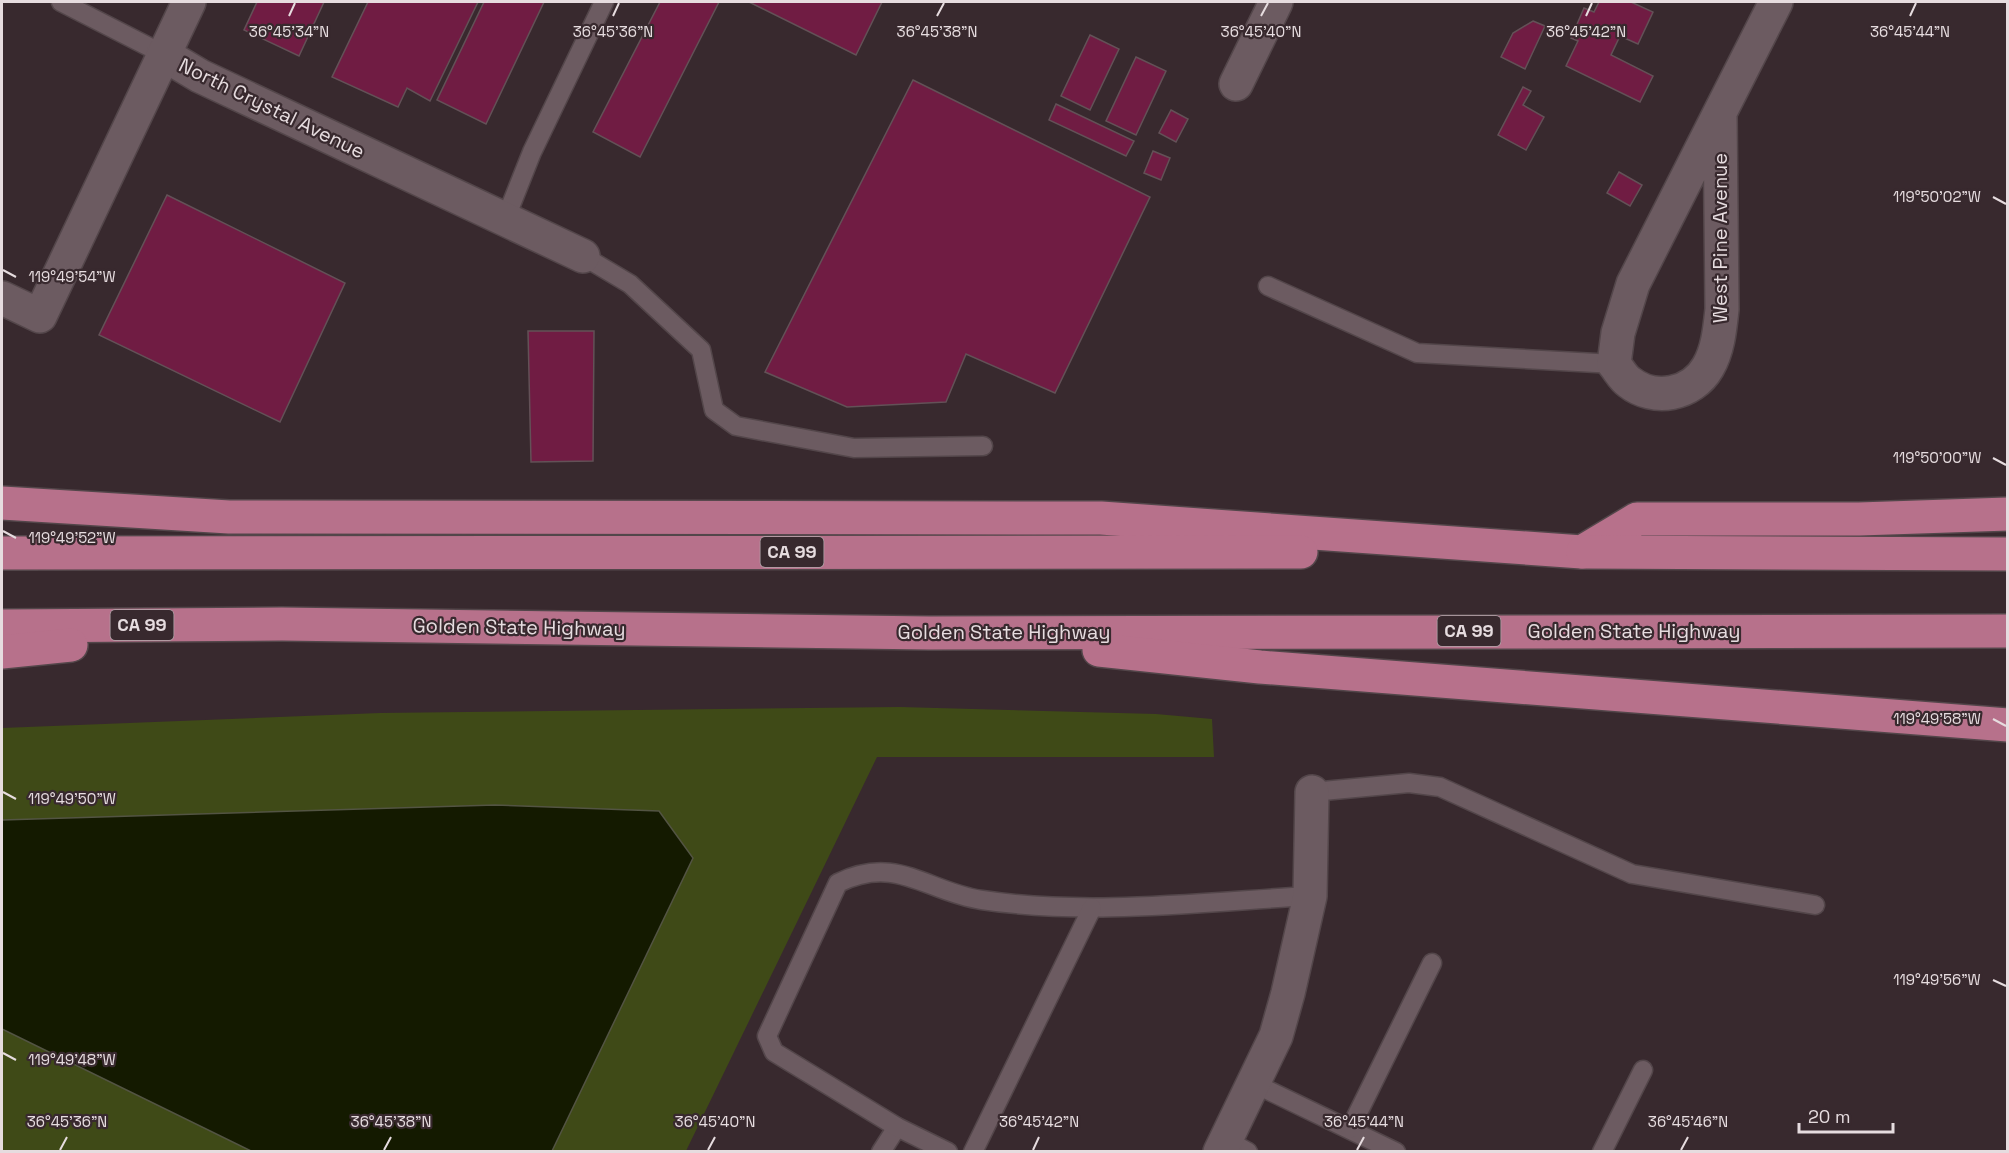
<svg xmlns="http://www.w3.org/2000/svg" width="2009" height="1153" font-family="'Space Grotesk',sans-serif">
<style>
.green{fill:#3f4a17}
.water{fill:#141a00;stroke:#535443;stroke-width:1.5}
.building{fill:#701c43;stroke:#635157;stroke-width:1.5}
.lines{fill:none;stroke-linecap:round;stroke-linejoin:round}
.lane-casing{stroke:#53464a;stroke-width:21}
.street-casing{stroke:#53464a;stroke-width:36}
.highway-casing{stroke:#53464a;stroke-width:36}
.lane{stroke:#6c5b61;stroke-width:18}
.street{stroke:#6c5b61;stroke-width:33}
.highway{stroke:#b7718b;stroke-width:33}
.ticks{fill:none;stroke:#e6dcdf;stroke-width:2}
.labels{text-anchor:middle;stroke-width:4.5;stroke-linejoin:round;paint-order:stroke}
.shield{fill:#38292e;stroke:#b2a6aa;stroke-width:1.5}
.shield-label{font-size:18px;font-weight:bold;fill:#e6dcdf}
.street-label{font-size:20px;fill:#e6dcdf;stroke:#38292e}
.ticks-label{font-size:15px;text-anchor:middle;fill:#e6dcdf;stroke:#38292e;stroke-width:4.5;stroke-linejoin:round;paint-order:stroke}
</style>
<rect width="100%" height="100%" fill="#38292e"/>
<path class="green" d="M900,707l256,7 56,5 2,38h-337l-191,394 -684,1v-424l378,-15z"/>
<path class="water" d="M495,805l164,6 34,47 -141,293h-301l-249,-122v-209z"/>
<g class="building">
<path d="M257,2h67l-25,54 -55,-26z"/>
<path d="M368,2h110l-48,99 -23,-13 -9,19 -66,-30z"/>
<path d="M484,2h60l-58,122 -49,-24z"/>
<path d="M660,2h59l-79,155 -47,-25z"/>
<path d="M749,2h133l-26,53z"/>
<path d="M1599,2h32l22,10 -15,32 -18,-8 -9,19 42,21 -13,26 -74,-36 12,-25 -7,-3 13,-30 10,4z"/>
<path d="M1533,21l12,5 -20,43 -24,-12 12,-24z"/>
<path d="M1090,35l29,14 -29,61 -29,-14z"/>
<path d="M1136,57l30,14 -30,64 -30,-14z"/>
<path d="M913,80l237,117 -95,196 -89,-39 -20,48 -99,5 -82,-35z"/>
<path d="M1523,87l8,4 -8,14 21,12 -18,33 -28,-15z"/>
<path d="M1056,104l78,37 -8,15 -77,-36z"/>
<path d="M1171,110l17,9 -12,23 -17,-9z"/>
<path d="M1153,151l17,7 -9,22 -17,-7z"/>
<path d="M1619,172l23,13 -12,21 -23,-13z"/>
<path d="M167,195l178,88 -65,139 -181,-87z"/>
<path d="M528,331h66l-1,130 -62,1z"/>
</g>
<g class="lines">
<defs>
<g id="lane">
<path d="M61,2l102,52"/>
<path d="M505,220l27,-68 72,-150"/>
<path d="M583,256l47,28 71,66 13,60 22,16 118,22 129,-2"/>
<path d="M1268,286l149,67 197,11"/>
<path d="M1312,792l97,-9 31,4 192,87 183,31"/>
<path d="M1253,1083l143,69"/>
<path d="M1350,1129l82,-166"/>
<path d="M1226,1140l22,12"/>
<path d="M881,1152l16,-25"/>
<path d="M948,1152l-51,-25 -123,-75 -7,-16 71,-153c59,-29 89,9 144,17 105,16 222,2 328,-4"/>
<path d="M973,1152l119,-244"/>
<path d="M1602,1152l41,-82"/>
</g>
<g id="street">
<path d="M163,54l37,22 383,180"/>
<path d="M1236,84l40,-82"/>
<path d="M1720,115l2,194c-2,19 -4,41 -14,58 -16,28 -54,35 -79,15 -6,-4 -10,-12 -15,-18l4,-31 15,-49 143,-282"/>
<path d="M2,298l38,18 149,-314"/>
<path d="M1220,1152l56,-116 12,-43 22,-97 2,-104"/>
</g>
<g id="highway">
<path d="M2,503l227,14 872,1 481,34 55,-33h222l149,-5"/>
<path d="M1583,552l425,2"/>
<path d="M2,553l1299,-1"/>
<path d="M2,626l280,-2 648,9 1078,-2"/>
<path d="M1099,650l161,17 748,58"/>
<path d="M2,652l69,-7"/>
</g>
</defs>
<use href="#lane" class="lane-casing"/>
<use href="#street" class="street-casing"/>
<use href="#highway" class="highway-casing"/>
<use href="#lane" class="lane"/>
<use href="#street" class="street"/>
<use href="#highway" class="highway"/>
</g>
<path class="ticks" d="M289,16l6,-13M613,16l6,-13M937,16l7,-13M1261,16l7,-13M1586,16l6,-13M1910,16l6,-13M1993,197l13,7M3,270l13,7M1993,458l13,7M3,531l13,7M1993,719l13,7M3,792l13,7M1993,980l13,6M3,1053l13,7M60,1150l7,-13M384,1150l7,-13M708,1150l7,-13M1033,1150l6,-13M1357,1150l7,-13M1681,1150l7,-13"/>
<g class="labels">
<g class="shield">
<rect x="760.5" y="537" width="63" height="30" rx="4.5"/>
<rect x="110.5" y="610" width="63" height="30" rx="4.5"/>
<rect x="1437.5" y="616" width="63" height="30" rx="4.5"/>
</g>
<g class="shield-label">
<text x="792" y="558">CA 99</text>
<text x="142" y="631">CA 99</text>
<text x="1469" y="637">CA 99</text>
</g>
<g class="street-label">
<text transform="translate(272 108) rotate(26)" y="7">North Crystal Avenue</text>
<text transform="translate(1720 238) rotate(-90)" y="7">West Pine Avenue</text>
<text transform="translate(519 627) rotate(1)" y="7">Golden State Highway</text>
<text x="1634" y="638">Golden State Highway</text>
<text x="1004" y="639">Golden State Highway</text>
</g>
</g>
<g class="ticks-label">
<text x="289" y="37">36°45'34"N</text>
<text x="613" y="37">36°45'36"N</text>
<text x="937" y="37">36°45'38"N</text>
<text x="1261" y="37">36°45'40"N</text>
<text x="1586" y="37">36°45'42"N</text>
<text x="1910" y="37">36°45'44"N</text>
<text x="1937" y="202">119°50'02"W</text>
<text x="72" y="282">119°49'54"W</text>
<text x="1937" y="463">119°50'00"W</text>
<text x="72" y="543">119°49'52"W</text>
<text x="1937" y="724">119°49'58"W</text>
<text x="72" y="804">119°49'50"W</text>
<text x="1937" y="985">119°49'56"W</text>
<text x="72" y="1065">119°49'48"W</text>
<text x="67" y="1127">36°45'36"N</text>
<text x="391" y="1127">36°45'38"N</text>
<text x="715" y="1127">36°45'40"N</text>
<text x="1039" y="1127">36°45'42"N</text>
<text x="1364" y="1127">36°45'44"N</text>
<text x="1688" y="1127">36°45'46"N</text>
</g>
<rect width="2009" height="1153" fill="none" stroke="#e6dcdf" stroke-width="6"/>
<path d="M1799 1123v9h94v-9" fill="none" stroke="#e6dcdf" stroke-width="3"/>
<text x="1808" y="1123" font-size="18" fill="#e6dcdf" stroke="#38292e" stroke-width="4.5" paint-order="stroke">20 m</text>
</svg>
